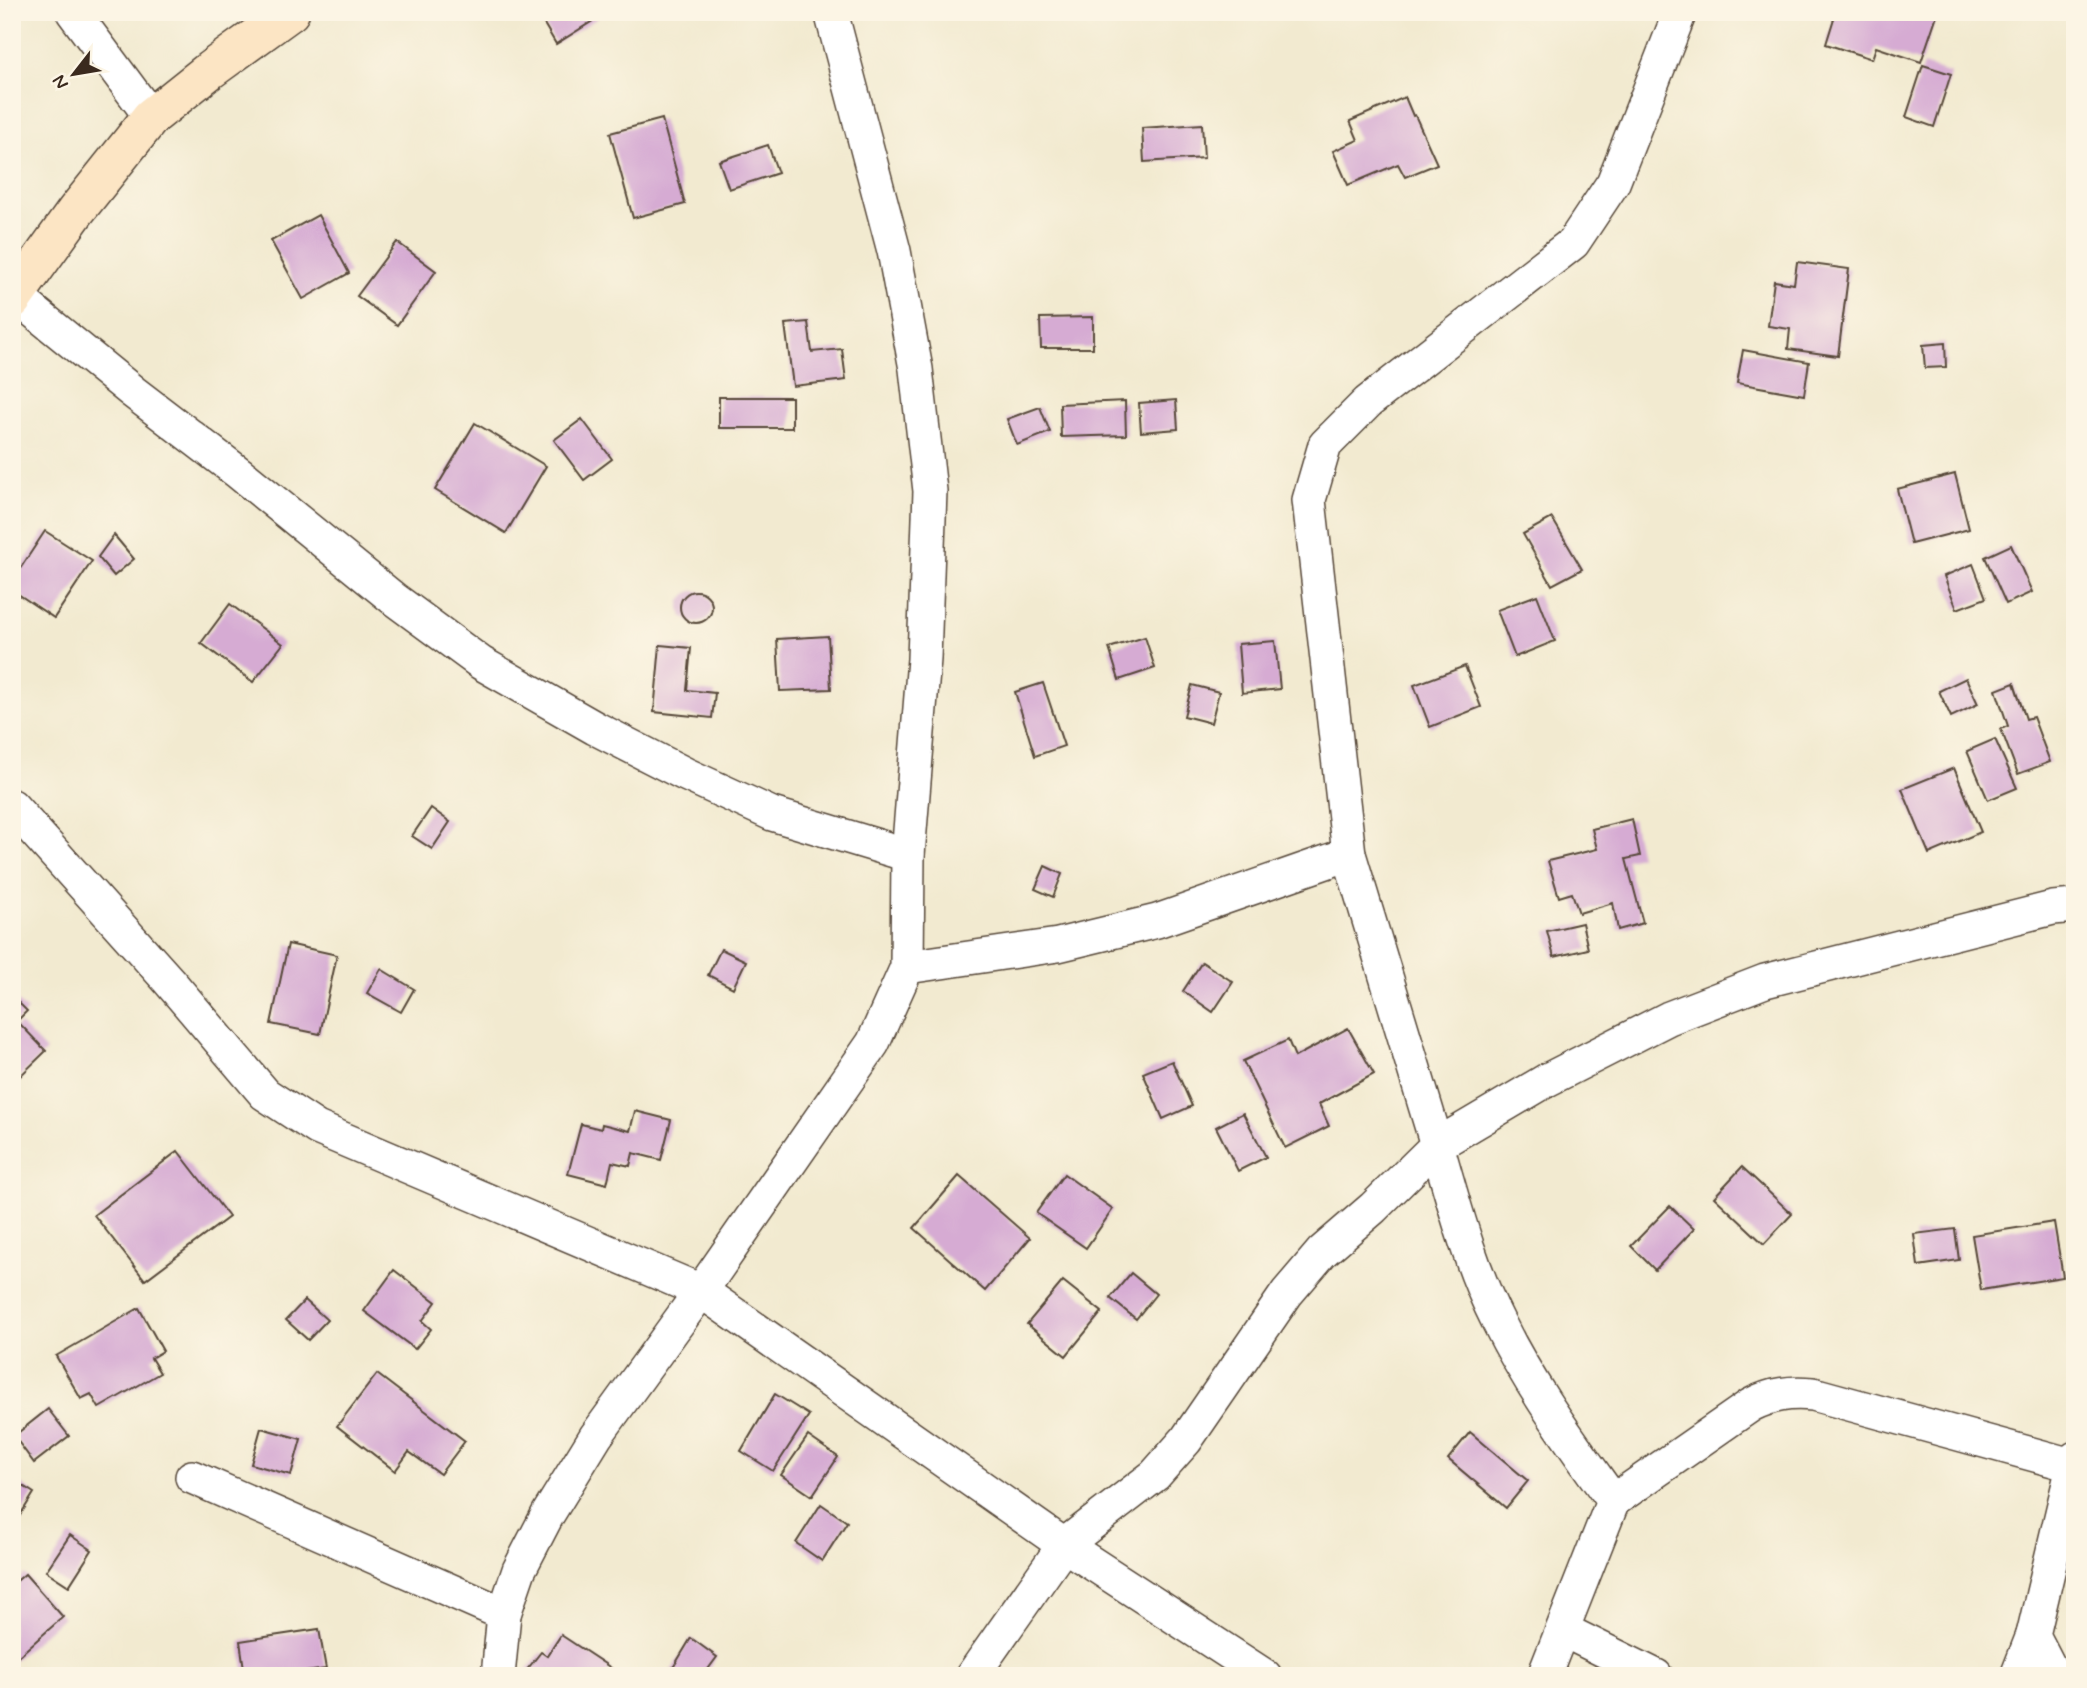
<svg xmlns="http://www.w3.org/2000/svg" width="2087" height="1688" font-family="Mynerve,sans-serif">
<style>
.building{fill:#d6abd3}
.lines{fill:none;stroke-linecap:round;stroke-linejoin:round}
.street-casing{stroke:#564739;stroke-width:36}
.secondary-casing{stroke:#564739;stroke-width:41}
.street{stroke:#fff;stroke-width:33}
.secondary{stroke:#fce5c4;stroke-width:38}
</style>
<rect width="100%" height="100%" fill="#fcf5e5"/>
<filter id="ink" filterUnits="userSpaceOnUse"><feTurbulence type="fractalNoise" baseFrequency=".0143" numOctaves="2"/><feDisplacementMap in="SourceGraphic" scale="14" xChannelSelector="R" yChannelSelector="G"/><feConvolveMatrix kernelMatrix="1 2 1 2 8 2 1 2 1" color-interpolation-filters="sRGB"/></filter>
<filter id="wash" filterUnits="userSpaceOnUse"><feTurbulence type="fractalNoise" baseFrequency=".00686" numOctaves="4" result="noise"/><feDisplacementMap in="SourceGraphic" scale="28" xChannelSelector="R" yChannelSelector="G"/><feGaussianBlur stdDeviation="1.57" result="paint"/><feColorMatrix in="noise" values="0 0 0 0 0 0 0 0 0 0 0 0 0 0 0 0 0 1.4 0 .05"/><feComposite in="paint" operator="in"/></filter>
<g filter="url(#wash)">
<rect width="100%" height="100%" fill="#f2ead0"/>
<g id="blocks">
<g class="building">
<path d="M537,12h70l-51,32z"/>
<path d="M1836,12h102l-17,50 -45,-15 -4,12 -46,-15z"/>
<path d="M1923,65l28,9 -17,53 -28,-10z"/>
<path d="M1405,97l8,19 2,-1 22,49 -32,13 -7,-13 -50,21 -15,-34 25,-11 -8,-19z"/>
<path d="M662,119l23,85 -52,14 -23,-85z"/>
<path d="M1202,124l2,34 -60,4 -2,-34z"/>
<path d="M768,145l10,28 -49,16 -10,-28z"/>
<path d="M318,215l31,58 -46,26 -32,-58z"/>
<path d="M397,242l39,29 -39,54 -40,-29z"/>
<path d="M1797,262l52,7 -11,87 -50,-7 2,-20 -22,-3 6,-45 20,3z"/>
<path d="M1093,317v31h-52l-1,-30z"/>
<path d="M808,322l4,30 30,-3 4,31 -53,6 -8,-62z"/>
<path d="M1945,343l1,24 -21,1 -2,-23z"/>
<path d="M1743,350l66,12 -5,33 -67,-12z"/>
<rect x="719" y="397" width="73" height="31"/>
<path d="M1176,400l2,29 -37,3 -2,-29z"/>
<path d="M1125,401l1,34 -65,2 -1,-33z"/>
<path d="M1040,407l10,25 -33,13 -10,-26z"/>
<path d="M582,419l30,40 -28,21 -30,-40z"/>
<path d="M475,423l71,43 -40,67 -71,-43z"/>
<path d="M1955,474l14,55 -58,15 -14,-55z"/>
<path d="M1552,518l30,51 -30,16 -29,-51z"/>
<path d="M45,531l47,30 -38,57 -42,-28v-9z"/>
<path d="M114,535l20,24 -20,17 -16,-19z"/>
<path d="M2011,545l21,47 -26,12 -21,-47z"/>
<path d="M1973,564l13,34 -29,11 -13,-33z"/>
<circle cx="696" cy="607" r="16"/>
<path d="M1537,595l18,46 -40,16 -18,-47z"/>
<path d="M230,604l53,40 -30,38 -52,-39z"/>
<path d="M828,636l3,53 -51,2 -3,-52z"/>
<path d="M1145,637l10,31 -36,12 -10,-32z"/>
<path d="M1275,641l5,48 -38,4 -4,-49z"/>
<path d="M660,645l31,3 -4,42 28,3 -3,25 -58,-6z"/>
<path d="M1465,666l16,41 -51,20 -16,-42z"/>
<path d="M1966,678l12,26 -27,13 -12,-26z"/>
<path d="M1043,683l21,63 -29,10 -20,-64z"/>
<path d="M2014,683l12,36 7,-2 17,45 -32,12 -17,-45 7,-3 -12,-36z"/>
<path d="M1192,685l27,7 -8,31 -27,-7z"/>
<path d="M1995,739l22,49 -29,12 -21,-49z"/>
<path d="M1954,768l27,64 -52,22 -27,-65z"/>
<path d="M431,808l19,14 -18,27 -20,-13z"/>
<path d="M1632,819l8,37 -14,3 17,64 -25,7 -5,-27 -34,10 -7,-20 -13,4 -11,-36 49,-12 -5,-20z"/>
<path d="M1045,866l17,8 -9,23 -18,-8z"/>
<path d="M1582,923l6,26 -34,8 -7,-26z"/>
<path d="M288,944l49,11 -17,79 -49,-10z"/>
<path d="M721,949l25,12 -13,27 -25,-13z"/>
<path d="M1202,962l31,20 -20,30 -30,-21z"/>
<path d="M381,969l33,20 -13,23 -34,-19z"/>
<path d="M12,996l15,15 -15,15z"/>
<path d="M20,1024l26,27 -34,33v-52z"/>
<path d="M1348,1028l26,46 -55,30 10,22 -44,22 -42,-87 45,-21 7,17z"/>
<path d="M1172,1061l20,45 -29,13 -20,-46z"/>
<path d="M635,1111l36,9 -10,40 -28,-7 -3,13 -18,-4 -5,22 -39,-10 13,-50 20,5 1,-5 28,7z"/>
<path d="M1243,1113l23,44 -28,14 -22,-44z"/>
<path d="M178,1151l51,66 -84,63 -51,-65z"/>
<path d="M1742,1167l50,47 -28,30 -50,-47z"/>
<path d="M1064,1174l49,35 -27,39 -50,-35z"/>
<path d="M959,1176l71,62 -45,53 -71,-63z"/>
<path d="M1670,1206l24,23 -39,41 -24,-24z"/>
<path d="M2054,1222l9,55 -82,13 -9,-55z"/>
<path d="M1955,1229l4,31 -41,6 -4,-32z"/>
<path d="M394,1270l42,32 -14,19 9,8 -16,20 -51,-38z"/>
<path d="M1131,1273l25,21 -20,25 -26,-21z"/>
<path d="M1063,1281l39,31 -36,44 -39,-32z"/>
<path d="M305,1300l22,20 -19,20 -22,-20z"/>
<path d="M139,1308l24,43 -12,7 9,15 -61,35 -8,-14 -10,5 -25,-43z"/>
<path d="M377,1374l88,67 -25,33 -31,-22 -14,19 -58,-45z"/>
<path d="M775,1394l34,21 -36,56 -32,-20z"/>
<path d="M48,1409l21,27 -35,27 -20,-27z"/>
<path d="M261,1428l40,11 -10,36 -40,-11z"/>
<path d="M1470,1432l58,49 -22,27 -58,-49z"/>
<path d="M808,1436l30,21 -26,39 -31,-21z"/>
<path d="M12,1479l22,14 -22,35z"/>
<path d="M821,1504l26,18 -25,39 -26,-18z"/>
<path d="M70,1535l22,15 -23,36 -23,-15z"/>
<path d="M25,1574l38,43 -51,45v-77z"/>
<path d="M319,1629l7,40 -47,7h-34l-5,-35z"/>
<path d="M561,1635l50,33 -6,8h-83l19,-24 6,4z"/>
<path d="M691,1638l26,19 -14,19h-16l-10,-6 8,6h-17z"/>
</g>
</g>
</g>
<g filter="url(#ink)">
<use href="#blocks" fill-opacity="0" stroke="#564739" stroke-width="2"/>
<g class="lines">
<defs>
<g id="street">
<path d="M73,12l78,105"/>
<path d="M831,12l63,239 22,118 14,122 -6,168 -16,196 -1,112 -34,76 -172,248 363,254 201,131"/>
<path d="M15,296l118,96 106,81 155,126 87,64 114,65 90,46 87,40 136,41"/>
<path d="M12,806l157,175 96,113 52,34 384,163 -105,145 -48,78 -29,56 -15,44 -6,62"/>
<path d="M907,967l151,-22 99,-24 192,-67"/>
<path d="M192,1477l312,137"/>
<path d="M1613,1501l138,-96c21,-11 39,-13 62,-11l262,72"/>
<path d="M1563,1630l93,46"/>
<path d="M972,1676l92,-131 91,-70 31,-35 101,-147 35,-41 51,-44 64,-63 -88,-291 -40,-354 16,-55 43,-43 205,-159 40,-60 67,-171"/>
<path d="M1544,1676l69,-175c-41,-58 -84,-116 -115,-180 -28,-55 -44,-117 -61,-176l110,-65 122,-62 96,-37 288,-73 22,-2"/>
<path d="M2017,1676l16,-41"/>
<path d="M2054,1676l-21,-41 42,-177"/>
</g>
<path id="secondary" d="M12,300l64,-89 75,-94 59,-47 80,-58"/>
</defs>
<use href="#street" class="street-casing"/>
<use href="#secondary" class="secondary-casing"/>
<use href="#street" class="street"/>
<use href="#secondary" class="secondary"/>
</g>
</g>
<rect width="2087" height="1688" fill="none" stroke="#fcf5e5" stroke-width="42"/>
<g transform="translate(74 74) rotate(239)" stroke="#fcf5e5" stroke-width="5" paint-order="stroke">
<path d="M0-5L12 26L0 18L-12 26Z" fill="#3b2a1e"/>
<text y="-10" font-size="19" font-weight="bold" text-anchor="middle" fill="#3b2a1e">N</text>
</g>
</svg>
